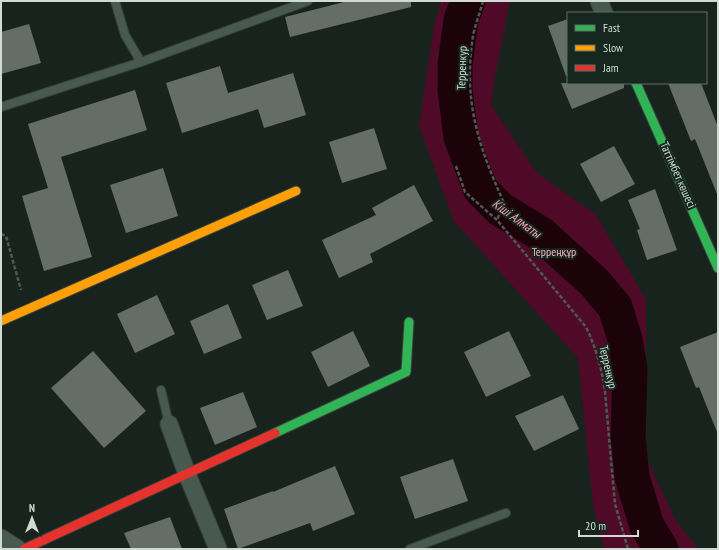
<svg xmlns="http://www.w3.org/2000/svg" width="719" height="550" font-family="'PT Sans Narrow',sans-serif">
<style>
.green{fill:#4f0a28}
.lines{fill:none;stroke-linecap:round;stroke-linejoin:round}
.river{stroke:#1c0309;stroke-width:35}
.building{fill:#646d68}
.lane-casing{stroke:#37403b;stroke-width:10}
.street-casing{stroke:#37403b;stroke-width:19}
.fast-casing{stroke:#37403b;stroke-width:11}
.slow-casing{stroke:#37403b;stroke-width:11}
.jam-casing{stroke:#37403b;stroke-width:11}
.path{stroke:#4d5a54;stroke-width:2.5;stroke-dasharray:4 2;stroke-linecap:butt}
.lane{stroke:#475951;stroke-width:8}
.street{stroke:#475951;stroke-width:17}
.fast{stroke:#30b455;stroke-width:9}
.slow{stroke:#ff9f0a;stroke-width:9}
.jam{stroke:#e5322d;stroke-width:9}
.labels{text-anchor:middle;stroke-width:4;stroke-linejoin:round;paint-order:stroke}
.street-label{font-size:12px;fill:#d0dbd4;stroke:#15271e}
.park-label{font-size:12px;fill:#f6aec2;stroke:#15271e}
.water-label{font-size:13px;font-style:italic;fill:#ffa0bb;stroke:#15271e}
</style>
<rect width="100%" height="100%" fill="#19231e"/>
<path class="green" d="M441,1h69l-16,80 -3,24 46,68 58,41 51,85v97l-3,55 33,70 23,28h-95l-11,-44 -15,-147 -60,-66 -64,-71 -35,-95 15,-100z"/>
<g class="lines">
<path class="river" d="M468,1l-7,19 -6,45v25l6,47 13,35 7,18 19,19 41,25 53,48 21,25 10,32 5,30 -2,68 4,40 15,49 14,23"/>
</g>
<g class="building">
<path d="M348,1h63v6l-121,30 -5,-20z"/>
<path d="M568,19v57h-2l-18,-50z"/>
<path d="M29,24l12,39 -40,11v-42z"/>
<path d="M220,66l8,27 65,-20 13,42 -42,13 -6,-19 -76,24 -16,-50z"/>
<path d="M561,83h63v5l-52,21z"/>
<path d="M668,83h33l17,44v67h-1l-22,-55 -4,2z"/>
<path d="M135,90l12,40 -86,27 31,100 -48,14 -22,-75 26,-8 -20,-64z"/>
<path d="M374,128l13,41 -45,14 -13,-41z"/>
<path d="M614,146l21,38 -34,18 -21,-38z"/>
<path d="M163,168l15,48 -52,17 -16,-48z"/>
<path d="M414,185l19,36 -63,33 3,8 -34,16 -17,-38 54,-25 -4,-7z"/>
<path d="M655,189l22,61 -30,10 -10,-30 3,-1 -12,-29z"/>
<path d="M288,270l15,36 -36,14 -15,-35z"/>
<path d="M157,295l18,39 -40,19 -18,-39z"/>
<path d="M228,304l14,34 -38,16 -14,-33z"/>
<path d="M353,331l17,35 -42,21 -17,-35z"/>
<path d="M509,331l22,45 -45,21 -22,-45z"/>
<path d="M718,332v100h-1l-18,-45 -3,1 -16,-41z"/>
<path d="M93,351l53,60 -42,37 -53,-60z"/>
<path d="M243,392l14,35 -42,18 -15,-37z"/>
<path d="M563,395l16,34 -45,22 -19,-35z"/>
<path d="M453,459l15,42 -53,18 -15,-42z"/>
<path d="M335,466l20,48 -42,17 -3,-8 -72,26 -14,-40 49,-18v1z"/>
<path d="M170,517l12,32h-51l-7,-16z"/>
</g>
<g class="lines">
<defs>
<g id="lane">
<path d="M115,1l10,34 16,27"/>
<path d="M1,107l140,-45 167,-61"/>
<path d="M161,390l8,34"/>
<path d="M410,549l96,-36"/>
</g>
<g id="street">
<path d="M599,1l5,12"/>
<path d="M169,424l18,50 31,75"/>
<path d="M1,538l17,11"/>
</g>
<g id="fast">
<path d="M636,83l82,185"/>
<path d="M275,433l131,-61 3,-50"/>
</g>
<path id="slow" d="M1,321l295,-130"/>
<path id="jam" d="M24,549l251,-116"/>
</defs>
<use href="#lane" class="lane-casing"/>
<use href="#street" class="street-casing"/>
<use href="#fast" class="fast-casing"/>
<use href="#slow" class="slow-casing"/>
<use href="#jam" class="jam-casing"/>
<g class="path">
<path d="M483,1c-3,12 -8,24 -10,35 -10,65 5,109 31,167l-7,17"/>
<path d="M456,166l9,26 32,28 89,107c10,21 16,42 19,65l10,112 13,45"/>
<path d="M1,234l5,2 15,54"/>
</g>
<use href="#lane" class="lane"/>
<use href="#street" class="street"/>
<use href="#fast" class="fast"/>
<use href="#slow" class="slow"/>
<use href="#jam" class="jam"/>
</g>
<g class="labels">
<g class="street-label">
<text transform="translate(462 68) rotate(-88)" y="4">Терренкур</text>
<text transform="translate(678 175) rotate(66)" y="4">Таттімбет көшесі</text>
<text transform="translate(608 367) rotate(77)" y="4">Терренкур</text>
</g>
<g class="park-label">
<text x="554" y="256">Терреңқұр</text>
</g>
<g class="water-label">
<text transform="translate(517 218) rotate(36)" y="5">Кіші Алматы</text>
</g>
</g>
<rect width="719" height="550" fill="none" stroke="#d0dbd4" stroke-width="4"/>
<rect x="567" y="12" width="140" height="72" fill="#15271e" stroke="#606f67"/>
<rect x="575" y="25" width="20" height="6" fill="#30b455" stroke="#606f67"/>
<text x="603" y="32" font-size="12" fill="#d0dbd4">Fast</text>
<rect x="575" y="45" width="20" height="6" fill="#ff9f0a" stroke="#606f67"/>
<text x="603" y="52" font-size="12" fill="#d0dbd4">Slow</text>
<rect x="575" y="65" width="20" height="6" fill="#e5322d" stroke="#606f67"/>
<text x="603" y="72" font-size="12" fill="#d0dbd4">Jam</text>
<g transform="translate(32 518)" stroke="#15271e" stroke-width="3" paint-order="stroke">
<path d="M0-3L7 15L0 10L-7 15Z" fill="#d0dbd4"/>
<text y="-6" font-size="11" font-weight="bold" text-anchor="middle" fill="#d0dbd4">N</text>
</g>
<path d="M579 530v6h59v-6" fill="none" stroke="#d0dbd4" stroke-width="2"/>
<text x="585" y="530" font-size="12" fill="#d0dbd4" stroke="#15271e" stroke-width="3" paint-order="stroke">20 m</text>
</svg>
